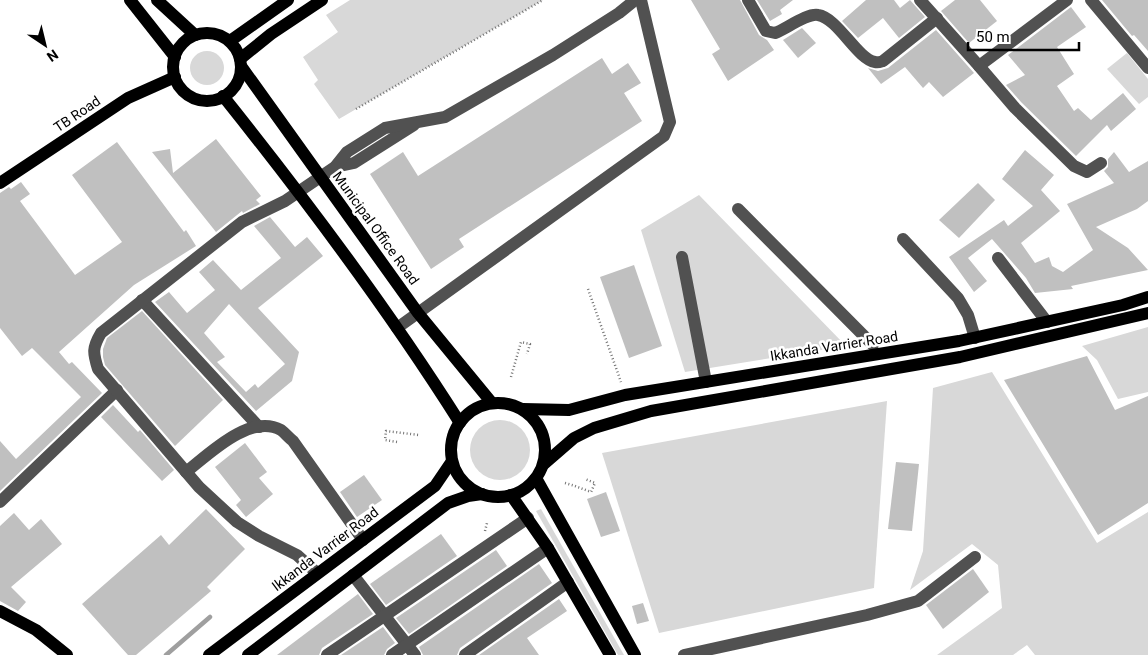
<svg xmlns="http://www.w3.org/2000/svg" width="1148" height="655" font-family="Roboto,sans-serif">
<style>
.green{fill:#d8d8d8}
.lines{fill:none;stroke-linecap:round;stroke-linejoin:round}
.stream{stroke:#9f9f9f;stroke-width:4.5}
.building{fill:#c0c0c0;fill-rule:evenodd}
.path{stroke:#737373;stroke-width:2.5;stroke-dasharray:1 2.5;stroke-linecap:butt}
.minor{stroke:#515151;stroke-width:12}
.major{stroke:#000;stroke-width:12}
.labels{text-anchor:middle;stroke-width:5;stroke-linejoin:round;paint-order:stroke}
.street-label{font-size:14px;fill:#000;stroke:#fff}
</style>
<rect width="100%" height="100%" fill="#fff"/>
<g class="green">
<path d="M350,0h193l-204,119 -25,-35 4,-4 -15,-23 35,-25 -12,-17z"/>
<circle cx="207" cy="68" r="17"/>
<path d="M1127,53l21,26v18l-9,7 -32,-35z"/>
<path d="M699,195l147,151 -161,26 -44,-142z"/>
<path d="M1148,327v65l-30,7 -21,-39 -15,-14z"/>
<path d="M992,372l105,171 51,-31v143h-113l-8,-10 -14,10h-76l65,-47 -4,-43 -26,-21 -62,46 13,-39 10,-163z"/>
<path d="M887,401l-13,187 -215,45 -57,-180z"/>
<circle cx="500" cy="450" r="30"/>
<path d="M541,509l83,146h-6l-82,-144z"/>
</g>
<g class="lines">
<path class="stream" d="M166,655l44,-38"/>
</g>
<g class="building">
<path d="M691,0h49l19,35 8,5 7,10 -46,31 -16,-27 8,-5z"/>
<path d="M757,0h36l-13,10 2,4 -12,7z"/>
<path d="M866,0h28l6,8 10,-8 15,17 -26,21 -16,-20 -25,20 -16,-17z"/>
<path d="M955,0h25l17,21 -28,22 -28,-32z"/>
<path d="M1102,0h46v51l-14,-16 -2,1z"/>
<path d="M1071,7l15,20 -29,20 17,27 -17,12 17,25 4,-3 13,12 32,-27 13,16 -25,22 -4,-6 -31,31 -55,-54 -15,-17 19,-10 -17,-20z"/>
<path d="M802,28l14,15 -18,15 -15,-18z"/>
<path d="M936,30l38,43 -31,24 -14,-15 -6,6 -18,-21 -24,17 -13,-16 10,3 10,-3z"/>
<path d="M602,58l10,16 16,-11 13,20 -17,10 18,28 -183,118 5,8 -33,22 -61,-95 33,-22 15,24z"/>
<path d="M216,139l45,57 -5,4 4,4 -17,9 -1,-2 -26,21 -64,-80 18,-3 3,24z"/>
<path d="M117,142l67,90 2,-2 10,16 -62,39 -75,67 10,12 3,-2 30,31 -102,98v-50l16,18 65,-62 -49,-49 -10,8 -22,-28v-135l9,-6 2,2 10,-7 9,12 -10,7 55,74 47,-33 -50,-67z"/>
<path d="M1025,150l29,25 -13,15 19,21 -39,32 14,20 14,-6 3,9 11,6 30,-22 -26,-46 47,-21 -10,-12 4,-4v-8l6,-7 15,20 19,-11v40l-11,8 -41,18 32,21 20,22 -77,16 2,3 -38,4 -9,-15 -34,-39 -24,19 19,23 -13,11 -25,-35 55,-37 4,6 25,-20 -31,-27z"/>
<path d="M978,183l17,17 -36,38 -20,-18z"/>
<path d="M270,217l25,30 12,-10 16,19 -65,52 41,44 -7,29 -36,30 -101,-109 14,-10 18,21 28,-23 -16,-18 14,-12 28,30 40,-32 -27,-32zM229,304l56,60 -27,24 -3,-4 -9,8 -29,-30 8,-5 -21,-24z"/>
<path d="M634,265l28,81 -33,12 -29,-81z"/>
<path d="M142,311l81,89 -48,46 -70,-81 -2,-8v-8l4,-11z"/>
<path d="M1087,356l28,54 33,-14v107l-50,32 -94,-155z"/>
<path d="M113,405l25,27 2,-2 34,40 -12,11 -61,-64z"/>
<path d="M245,443l22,29 -8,6 14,16 -27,23 -10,-12 5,-5 -26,-33z"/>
<path d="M896,462l23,2 -7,67 -24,-2z"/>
<path d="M364,475l18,25 -25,17 -17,-25z"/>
<path d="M606,492l14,39 -19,6 -14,-38z"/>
<path d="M206,509l39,40 -38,38 4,4 -75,64h-8l-46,-51 79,-69 8,10z"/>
<path d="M14,513l15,17 12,-11 21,25 -51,43 15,15 -8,9 -18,-10v-75z"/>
<path d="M441,534l16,22 -71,49 -16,-21z"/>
<path d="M496,550l11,16 -98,68 -13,-16z"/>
<path d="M539,564l13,19 -92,65 -3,7h-34l-4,-8z"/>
<path d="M973,569l16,23 -46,37 -17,-24z"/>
<path d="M358,594l15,20 -51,34 -3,7h-42z"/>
<path d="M559,599l8,12 -40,27 12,17h-60z"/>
<path d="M643,603l6,18 -12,3 -5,-18z"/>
<path d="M383,627l12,16 -8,6 -3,6h-43z"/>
</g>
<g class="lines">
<g class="path">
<path d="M356,109l187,-109"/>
<path d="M588,289l33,93"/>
<path d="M511,377l10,-35 9,2 -3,10"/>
<path d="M397,442l-12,-2 1,-9 33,4"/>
<path d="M565,483l10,3"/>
<path d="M575,486l16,6 4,-9 -10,-4"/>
<path d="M485,531l2,-8"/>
</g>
<g class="minor">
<path d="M748,0l18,31 9,2c11,-4 32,-20 43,-18 20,3 39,44 57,47 3,1 5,0 8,-1l54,-43"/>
<path d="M920,0l59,66 88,-66"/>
<path d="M1091,0l57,68"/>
<path d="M979,66l36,42 59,58 13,6 14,-9"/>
<path d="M335,167l19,-4 60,-38"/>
<path d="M738,209l135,136"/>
<path d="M903,239l55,59 10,17 7,23"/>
<path d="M682,257l24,125"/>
<path d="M998,258l49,64"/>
<path d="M142,300l117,127"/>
<path d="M397,328l267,-192 6,-14 -29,-122"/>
<path d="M186,472c23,-18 64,-59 95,-42 4,3 8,8 12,11l70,99"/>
<path d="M0,502l117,-112"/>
<path d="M317,573l-20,-18 -38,-19 -22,-14 -38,-35 -101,-118c-5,-16 -6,-21 3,-36l141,-111 43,-21 50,-34 12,-15 38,-24 60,-11 108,-62 66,-42 16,-13"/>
<path d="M353,575l62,80"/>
<path d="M327,655l201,-137"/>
<path d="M392,655l156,-107"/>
<path d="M465,655l103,-73"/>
<path d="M684,655l183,-40 51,-14 57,-44"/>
</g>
<g class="major">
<path d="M130,0l45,57"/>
<path d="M157,0l38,35"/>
<circle cx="207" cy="67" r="34"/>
<path d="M230,41l58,-41"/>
<path d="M240,59l31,-25 51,-34"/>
<path d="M241,66l177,247 74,90"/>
<path d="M223,96c84,105 165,213 237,327"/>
<path d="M0,183l128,-85 47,-21"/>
<circle cx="498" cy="450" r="47"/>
<path d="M523,409l46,1 56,-15 334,-54 164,-36 25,-8"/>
<path d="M544,464l30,-26 20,-10 57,-17 309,-54 188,-44"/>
<path d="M536,478l99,177"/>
<path d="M511,495l37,53 62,107"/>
<path d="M0,611l36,19 31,25"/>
<path d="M209,655l226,-169 17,-25"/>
<path d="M248,655l200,-152 20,-7 14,-2"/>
</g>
</g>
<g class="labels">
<g class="street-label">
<text transform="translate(77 114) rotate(-34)" y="5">TB Road</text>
<text transform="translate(376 228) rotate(54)" y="5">Municipal Office Road</text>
<text transform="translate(834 346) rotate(-9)" y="5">Ikkanda Varrier Road</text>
<text transform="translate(325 549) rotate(-37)" y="5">Ikkanda Varrier Road</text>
</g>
</g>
<g transform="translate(45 45) rotate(145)" stroke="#ffffff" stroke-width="4" paint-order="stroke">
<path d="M0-4L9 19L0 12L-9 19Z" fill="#000000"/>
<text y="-8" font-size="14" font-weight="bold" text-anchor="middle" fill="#000000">N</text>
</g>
<path d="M968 42v8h111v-8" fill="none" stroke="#000000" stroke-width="2.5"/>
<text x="976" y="42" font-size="15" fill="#000000" stroke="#ffffff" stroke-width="4" paint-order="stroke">50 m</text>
</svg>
